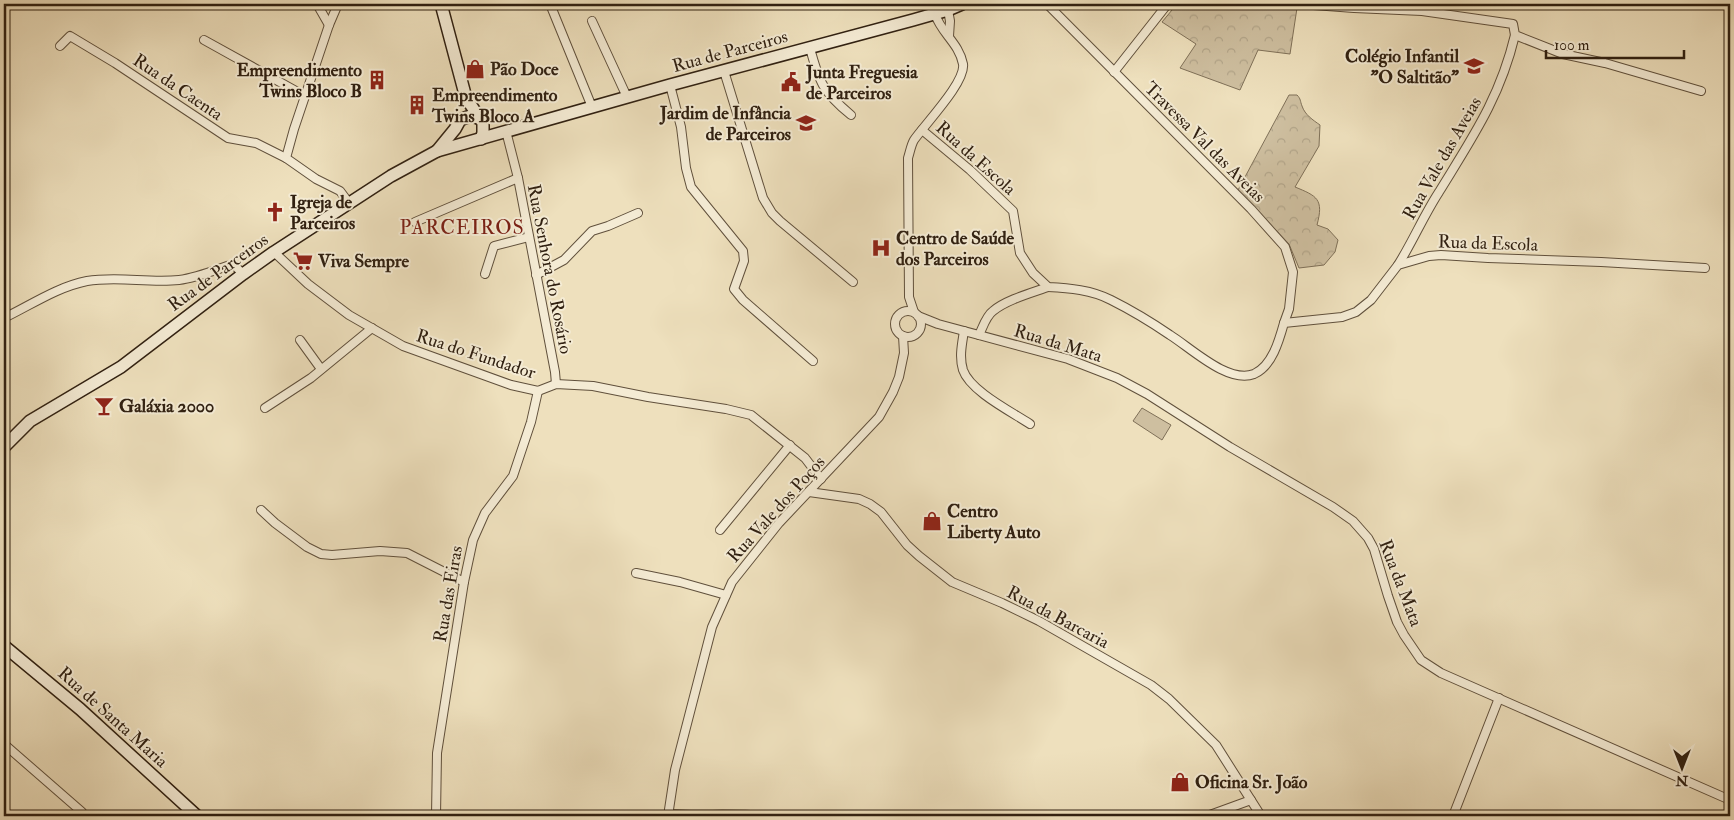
<svg xmlns="http://www.w3.org/2000/svg" width="1734" height="820" font-family="'IM FELL Double Pica',serif">
<style>
.forest{fill:url(#forest-crowns);stroke:#7f7058}
.garden{fill:#cebfa0;stroke:#7f7058}
.lines{fill:none;stroke-linecap:round;stroke-linejoin:round}
.street-casing{stroke:#60503c;stroke-width:10}
.secondary-casing{stroke:#302011;stroke-width:14}
.street{stroke:#f4ebd4;stroke-width:8}
.secondary{stroke:#f4ebd4;stroke-width:11}
.labels{text-anchor:middle;stroke-width:4;stroke-linejoin:round;paint-order:stroke}
.street-label{font-size:18px;fill:#302011;stroke:#f4ebd4}
.poi-label{font-size:18px;font-weight:bold;fill:#302011;stroke:#f4ebd4;text-anchor:start}
.quarter-label{font-size:20px;letter-spacing:1px;fill:#7a1f14;stroke:#f4ebd4}
</style>
<defs>
<pattern id="forest-crowns" width="20" height="18" patternUnits="userSpaceOnUse" patternTransform="scale(1.25)"><rect width="20" height="18" fill="#cebfa0"/><path d="M2 6a3 3 0 1 1 6 0M12 15a3 3 0 1 1 6 0" fill="none" stroke="#b1a489"/></pattern>
</defs>
<rect width="100%" height="100%" fill="#eee0bd"/>
<filter id="stains"><feTurbulence type="fractalNoise" baseFrequency=".004" numOctaves="4"/><feColorMatrix values="0 0 0 0 .2 0 0 0 0 .09 0 0 0 0 .02 0 0 0 .5 -.17"/></filter>
<radialGradient id="worn" r=".72"><stop offset=".6" stop-color="#630" stop-opacity="0"/><stop offset="1" stop-color="#630" stop-opacity=".3"/></radialGradient>
<g class="forest">
<path d="M1177,4h26l8,4 3,-4h57l26,4 -7,46 -32,-4 -18,40 -60,-22 16,-24 -34,-22z"/>
<path d="M1289,95h8c4,4 3,6 5,11 3,9 11,14 18,19l-1,21 -24,41c22,9 29,12 22,38l11,4 10,11 -3,12 -11,13 -25,3 -10,-24 -51,-54z"/>
</g>
<path class="garden" d="M1142,408l29,17 -9,15 -29,-19z"/>
<g class="lines">
<defs>
<g id="street">
<path d="M317,4l12,21"/>
<path d="M338,4l-9,21 -35,104 -8,29 30,21 24,12 9,12"/>
<path d="M550,4l42,103"/>
<path d="M1047,4l204,205 34,38 8,25 -4,37 -5,14"/>
<path d="M1300,4l54,4 68,3 91,13 2,11 48,19 42,9 96,28"/>
<path d="M948,10l2,11 -1,15"/>
<path d="M592,21l35,76"/>
<path d="M204,40l101,56"/>
<path d="M60,46l10,-10 45,27 113,75 28,5 30,15"/>
<path d="M810,48c9,34 13,44 41,67"/>
<path d="M724,71l39,127 9,15 8,8 73,61"/>
<path d="M1114,72l52,-66"/>
<path d="M670,85l11,42 5,41 5,19 52,64 1,10 -10,28 9,11 70,61"/>
<path d="M922,130l48,40 43,41 7,42 13,20 15,14c21,1 44,3 63,13 20,10 40,22 59,35 21,13 58,49 84,39 18,-8 25,-33 30,-51l58,-6 14,-5 15,-12 27,-35 31,-9 12,-1 47,3 113,4 104,6"/>
<path d="M506,131l12,47 37,194 1,12"/>
<path d="M415,222l103,-44"/>
<path d="M274,252l34,32 41,31 54,31 108,39 27,6 18,-7 37,2 55,11 78,12 25,6 54,43 16,21"/>
<path d="M1398,265c15,-24 26,-50 41,-73 33,-54 61,-94 76,-157"/>
<path d="M485,274l9,-28 35,-9"/>
<path d="M536,275l28,-15 28,-29 16,-5 30,-13"/>
<circle cx="908" cy="324" r="13"/>
<path d="M914,312l-5,-15 -1,-139c2,-6 3,-13 6,-18 11,-16 52,-58 49,-76 -4,-21 -22,-31 -28,-50"/>
<path d="M918,316l20,8 130,35 49,19 30,16 83,53 103,60 20,14 15,17 6,11 14,47 9,26 7,13 17,25 20,13 289,127"/>
<path d="M4,318c27,-13 53,-31 83,-37 30,-5 61,2 92,-1 17,-2 34,-9 51,-15h4l9,9"/>
<path d="M964,331c-2,13 -5,26 -1,39 7,21 49,42 67,54"/>
<path d="M979,335c4,-8 7,-19 14,-24 13,-11 38,-18 55,-24"/>
<path d="M300,340l21,29"/>
<path d="M265,408l46,-30 61,-50"/>
<path d="M809,492l50,7 11,5 11,8 26,33 12,11 33,26 50,21 37,18 112,64 18,14 47,46 45,71"/>
<path d="M261,510l14,13 32,24 14,7 11,1 48,-4 27,2 57,29"/>
<path d="M720,530l70,-85"/>
<path d="M636,573l44,9 46,13"/>
<path d="M4,744l78,68 -3,4"/>
<path d="M669,814c32,2 63,-1 95,2"/>
<path d="M436,816l1,-63 27,-171 9,-42 12,-27 28,-37 18,-54 7,-31"/>
<path d="M668,816l7,-46 37,-143 20,-45 47,-59 100,-106 14,-25 6,-15 5,-24 -1,-17"/>
<path d="M1207,816l44,-16"/>
<path d="M1453,816l46,-118"/>
</g>
<g id="secondary">
<path d="M441,4l25,94 17,25v10l-2,6"/>
<path d="M437,151l18,-22 5,-9 10,-4 8,2"/>
<path d="M4,447l26,-26 91,-54 122,-93 31,-22 117,-76 46,-25 233,-66 243,-65 35,-10 14,-6"/>
<path d="M4,646l76,63 117,107"/>
</g>
</defs>
<use href="#street" class="street-casing"/>
<use href="#secondary" class="secondary-casing"/>
<use href="#street" class="street"/>
<use href="#secondary" class="secondary"/>
</g>
<defs>
<symbol id="school-bare" viewBox="-9 -9 18 18"><path d="M0-5L7-2L0 1L-7-2ZM-4 1L0 2.5L4 1V4Q0 6-4 4Z" fill="#8f2418" stroke="#f4ebd4" stroke-width="2.5" paint-order="stroke"/></symbol>
<symbol id="shop-bare" viewBox="-9 -9 18 18"><path d="M-5-2.5h2.3a2.7 3.5 0 0 1 5.4 0H5L5.5 6h-11ZM-1.5-2.5h3a1.5 2.3 0 0 0-3 0Z" fill="#8f2418" stroke="#f4ebd4" stroke-width="2.5" paint-order="stroke"/></symbol>
<symbol id="building-bare" viewBox="-9 -9 18 18"><path d="M-4-6H4V6H1V3H-1V6H-4ZM-2.5-4.3h1.7v1.8h-1.7ZM.8-4.3h1.7v1.8H.8ZM-2.5-1h1.7V.8h-1.7ZM.8-1h1.7V.8H.8Z" fill="#8f2418" stroke="#f4ebd4" stroke-width="2.5" paint-order="stroke"/></symbol>
<symbol id="civic-bare" viewBox="-9 -9 18 18"><path d="M-.6-6.5H3V-4.5H.6V-3L4-1V1h2V6H-6V1h2V-1L-.6-3ZM-1.2 2.5V6h2.4V2.5Z" fill="#8f2418" stroke="#f4ebd4" stroke-width="2.5" paint-order="stroke"/></symbol>
<symbol id="church-bare" viewBox="-9 -9 18 18"><path d="M-1.2-6h2.4v3.5h3.3v2.4h-3.3V6h-2.4V-.1h-3.3v-2.4h3.3Z" fill="#8f2418" stroke="#f4ebd4" stroke-width="2.5" paint-order="stroke"/></symbol>
<symbol id="hospital-bare" viewBox="-9 -9 18 18"><path d="M-5-5h3v3.5h4V-5h3V5h-3V1.5h-4V5h-3Z" fill="#8f2418" stroke="#f4ebd4" stroke-width="2.5" paint-order="stroke"/></symbol>
<symbol id="supermarket-bare" viewBox="-9 -9 18 18"><path d="M-6-5.5h2.5l.6 2H6L4.5 2H-2.5L-4.4-4H-6ZM-1.5 3.2a1.3 1.3 0 1 0 .1 0ZM3 3.2a1.3 1.3 0 1 0 .1 0Z" fill="#8f2418" stroke="#f4ebd4" stroke-width="2.5" paint-order="stroke"/></symbol>
<symbol id="bar-bare" viewBox="-9 -9 18 18"><path d="M-6-5H6L.8 .8V4.5H3.5V6h-7V4.5H-.8V.8Z" fill="#8f2418" stroke="#f4ebd4" stroke-width="2.5" paint-order="stroke"/></symbol>
</defs>
<g fill-rule="evenodd">
<use href="#school-bare" x="1460" y="52" width="28" height="28"/>
<use href="#shop-bare" x="461" y="55" width="28" height="28"/>
<use href="#building-bare" x="363" y="66" width="28" height="28"/>
<use href="#civic-bare" x="777" y="68" width="28" height="28"/>
<use href="#building-bare" x="403" y="91" width="28" height="28"/>
<use href="#school-bare" x="792" y="109" width="28" height="28"/>
<use href="#church-bare" x="261" y="198" width="28" height="28"/>
<use href="#hospital-bare" x="867" y="234" width="28" height="28"/>
<use href="#supermarket-bare" x="289" y="247" width="28" height="28"/>
<use href="#bar-bare" x="90" y="392" width="28" height="28"/>
<use href="#shop-bare" x="918" y="507" width="28" height="28"/>
<use href="#shop-bare" x="1166" y="768" width="28" height="28"/>
</g>
<g class="labels">
<g class="street-label">
<text transform="translate(730 51) rotate(-15)" y="6">Rua de Parceiros</text>
<text transform="translate(178 87) rotate(34)" y="6">Rua da Caenta</text>
<text transform="translate(1205 142) rotate(45)" y="6">Travessa Val das Aveias</text>
<text transform="translate(976 158) rotate(42)" y="6">Rua da Escola</text>
<text transform="translate(1442 158) rotate(-60)" y="6">Rua Vale das Aveias</text>
<text transform="translate(1488 243) rotate(2)" y="6">Rua da Escola</text>
<text transform="translate(550 269) rotate(79)" y="6">Rua Senhora do Rosário</text>
<text transform="translate(218 272) rotate(-36)" y="6">Rua de Parceiros</text>
<text transform="translate(1058 343) rotate(17)" y="6">Rua da Mata</text>
<text transform="translate(476 354) rotate(18)" y="6">Rua do Fundador</text>
<text transform="translate(776 509) rotate(-48)" y="6">Rua Vale dos Poços</text>
<text transform="translate(1401 583) rotate(69)" y="6">Rua da Mata</text>
<text transform="translate(448 594) rotate(-80)" y="6">Rua das Eiras</text>
<text transform="translate(1058 617) rotate(28)" y="6">Rua da Barcaria</text>
<text transform="translate(113 717) rotate(42)" y="6">Rua de Santa Maria</text>
</g>
<g class="poi-label">
<text x="1459" y="62" text-anchor="end">Colégio Infantil<tspan x="1459" dy="21">"O Saltitão"</tspan></text>
<text x="490" y="75">Pão Doce</text>
<text x="362" y="76" text-anchor="end">Empreendimento<tspan x="362" dy="21">Twins Bloco B</tspan></text>
<text x="806" y="78">Junta Freguesia<tspan x="806" dy="21">de Parceiros</tspan></text>
<text x="432" y="101">Empreendimento<tspan x="432" dy="21">Twins Bloco A</tspan></text>
<text x="791" y="119" text-anchor="end">Jardim de Infância<tspan x="791" dy="21">de Parceiros</tspan></text>
<text x="290" y="208">Igreja de<tspan x="290" dy="21">Parceiros</tspan></text>
<text x="896" y="244">Centro de Saúde<tspan x="896" dy="21">dos Parceiros</tspan></text>
<text x="318" y="267">Viva Sempre</text>
<text x="119" y="412">Galáxia 2000</text>
<text x="947" y="517">Centro<tspan x="947" dy="21">Liberty Auto</tspan></text>
<text x="1195" y="788">Oficina Sr. João</text>
</g>
<g class="quarter-label">
<text x="462" y="234">PARCEIROS</text>
</g>
</g>
<rect width="1734" height="820" fill="none" stroke="#eee0bd" stroke-width="20"/>
<rect x="5" y="5" width="1724" height="810" fill="none" stroke="#302011" stroke-width="2.5"/>
<rect x="10" y="10" width="1714" height="800" fill="none" stroke="#302011"/>
<g transform="translate(1682 768) rotate(180)" stroke="#f4ebd4" stroke-width="4" paint-order="stroke">
<path d="M0-4L9 19L0 12L-9 19Z" fill="#302011"/>
<text y="-8" font-size="14" font-weight="bold" text-anchor="middle" fill="#302011">N</text>
</g>
<path d="M1546 50v8h138v-8" fill="none" stroke="#302011" stroke-width="2.5"/>
<text x="1554" y="50" font-size="15" fill="#302011" stroke="#f4ebd4" stroke-width="4" paint-order="stroke">100 m</text>
<rect width="100%" height="100%" filter="url(#stains)"/>
<rect width="100%" height="100%" fill="url(#worn)"/>
</svg>
